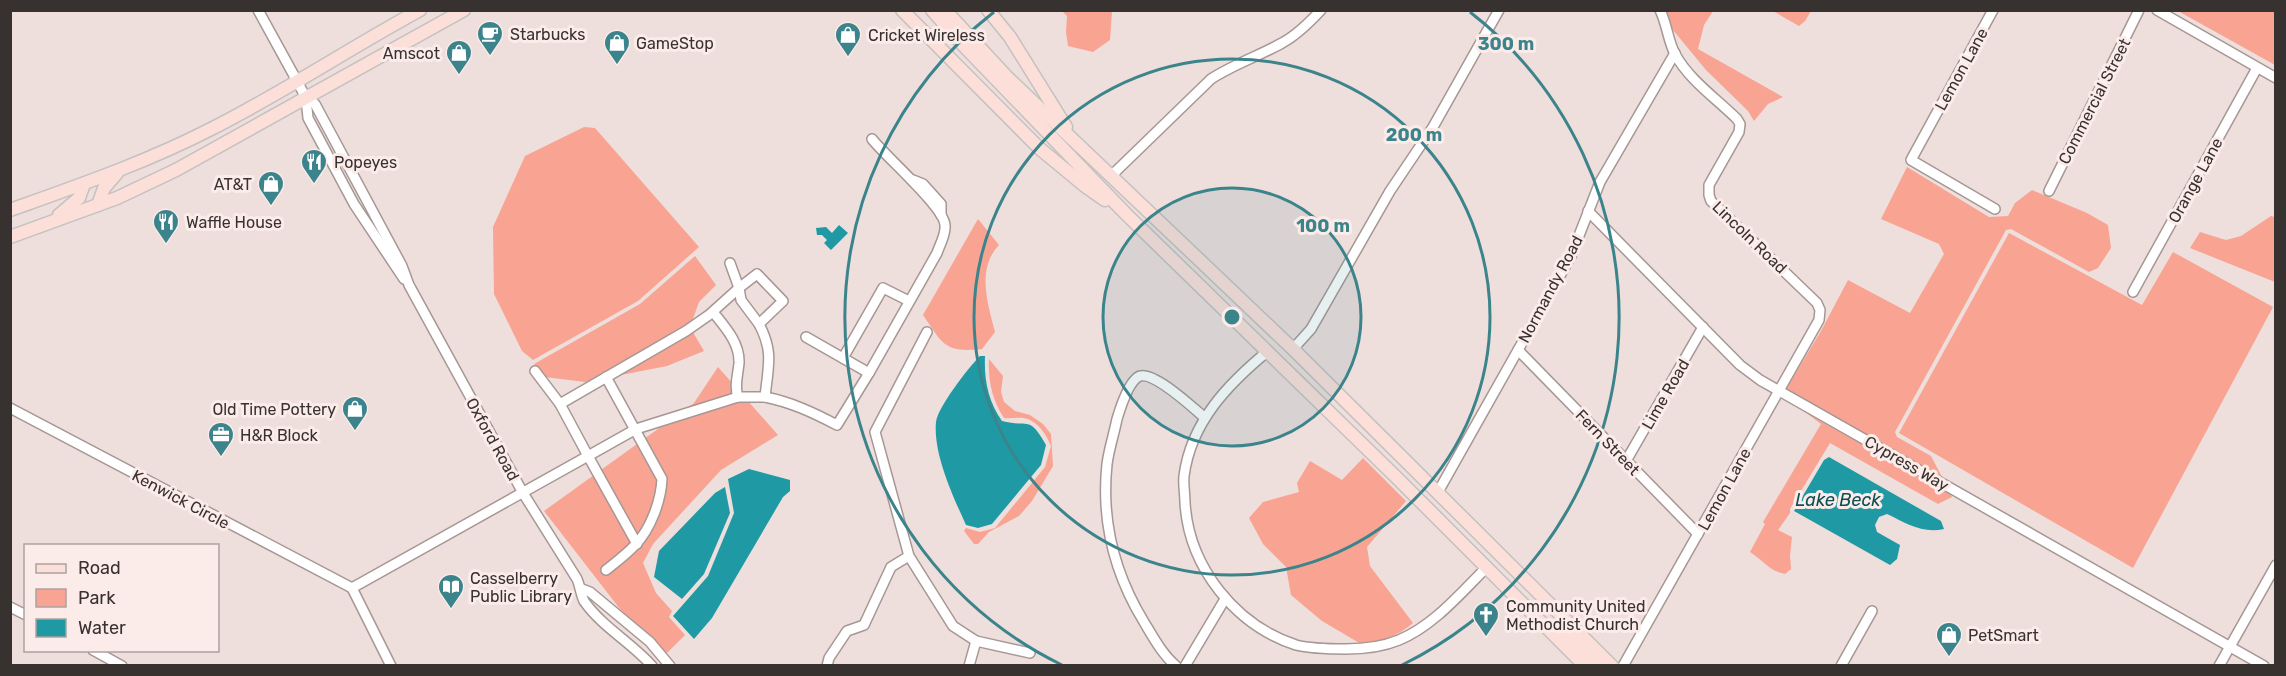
<svg xmlns="http://www.w3.org/2000/svg" width="2286" height="676" font-family="Rubik,sans-serif">
<style>
.green{fill:#f9a392}
.water{fill:#1f9aa5}
.lines{fill:none;stroke-linecap:round;stroke-linejoin:round}
.minor-casing{stroke:#a69795;stroke-width:12}
.major-casing{stroke:#c3c1c1;stroke-width:15}
.minor{stroke:#fff;stroke-width:9}
.major{stroke:#fcdfd9;stroke-width:12}
.ring{fill:none;stroke:#3c848b;stroke-width:3}
.labels{text-anchor:middle;stroke-width:6;stroke-linejoin:round;paint-order:stroke}
.poi-label{font-size:16px;fill:#373130;stroke:#fcece9;text-anchor:start}
.street-label{font-size:16px;fill:#373130;stroke:#fcece9}
.water-label{font-size:18px;font-style:italic;fill:#0c4f55;stroke:#fcece9}
.centre{fill:#3c848b;stroke:#fcece9;stroke-width:3}
.ring-label{font-size:18px;text-anchor:middle;font-weight:bold;fill:#3c848b;stroke:#fcece9;stroke-width:6;stroke-linejoin:round;paint-order:stroke}
</style>
<rect width="100%" height="100%" fill="#eedfdc"/>
<g class="green">
<path d="M1062,11h50l-2,29 -17,12 -25,-6 -2,-14 1,-16z"/>
<path d="M1665,11h48l-9,14 -6,24 85,48 -15,7 -14,17 -6,-10 -42,-41 -33,-40z"/>
<path d="M1773,11h38l-6,10 -6,5z"/>
<path d="M2178,11h97v54z"/>
<path d="M584,127l11,1 104,119 -61,54 -105,59 -11,-9 -28,-57 -1,-67 32,-71z"/>
<path d="M1907,167l82,50 19,-1 7,-13 17,-13 55,23 21,12 3,23 -13,20 -9,4 -78,-43 -5,1 -111,202 2,5 34,19 11,21 -156,-88 35,-58 27,-51 62,33 34,-59 -5,-10 -58,-25z"/>
<path d="M2271,216l4,1v65l-85,-34 10,-16 26,8 15,-4z"/>
<path d="M978,219l21,26c-23,24 -11,59 -4,87l-13,17c-38,4 -39,-5 -59,-34z"/>
<path d="M2009,233l133,72 31,-53 100,55 -140,261 -234,-135z"/>
<path d="M695,256l21,29 -17,17 -9,25 14,24 -37,15 -82,16 -40,-5 -11,-13 106,-60z"/>
<path d="M989,359l14,17 -2,16 3,10 11,9 15,4 13,9 8,10 2,32 -21,35 -13,15 -30,16 -11,12h-4l-10,-13 2,-3 14,4 15,-4 50,-61 6,-21c-5,-12 -13,-25 -27,-28 -7,-1 -13,1 -20,0 -12,-18 -16,-38 -15,-59z"/>
<path d="M718,367l60,68 -57,35 -68,74 -10,19 13,30 16,18 -3,6 16,18 -18,18 -47,-44 -76,-98 150,-108z"/>
<path d="M1793,403l156,89 3,5 -14,7 -108,-61 -40,66v4l-12,17 14,7 -2,18 1,14 -6,5c-16,-3 -21,-13 -35,-22l15,-28 -2,-2 58,-98z"/>
<path d="M1363,458l43,43 -39,46 3,19 43,57c-16,14 -32,18 -52,21l-39,-23 -31,-26 -5,-28 -23,-23 -14,-26 14,-16 36,-10 -2,-9 13,-22 32,19z"/>
</g>
<g class="water">
<path d="M839,225l9,8 -17,17 -7,-7 3,-3 -5,-5h-5l-1,-7 10,-1 6,6z"/>
<path d="M980,356h5c-1,24 3,45 17,65 27,7 27,-6 44,24l-5,20 -49,59 -14,4 -12,-3c-13,-29 -33,-71 -30,-103 2,-15 32,-54 44,-66z"/>
<path d="M1829,457l112,64 3,8c-22,5 -38,-6 -57,-15l-8,3 -4,8 2,7 23,13 -3,14 -7,6 -96,-54 30,-51z"/>
<path d="M749,469l41,11v11l-7,6 -71,121 -18,21 -21,-23 35,-40 26,-63 -6,-34z"/>
<path d="M725,487l5,26 -26,61 -22,25 -28,-22 5,-26 56,-58z"/>
</g>
<g class="lines">
<defs>
<g id="minor">
<path d="M258,10l39,71 9,17 2,20 46,86 50,75"/>
<path d="M1993,10l-82,150 84,49"/>
<path d="M2157,10l119,68"/>
<path d="M306,98l9,6 87,162 7,19 114,208 54,86c3,7 4,16 7,22 18,26 48,42 68,65"/>
<path d="M1111,176l100,-97c23,-15 48,-23 71,-36 15,-8 27,-20 39,-33"/>
<path d="M913,180l10,4 18,20v11"/>
<path d="M2049,191l90,-181"/>
<path d="M1588,211l152,154 20,15 504,286"/>
<path d="M757,274l26,27 -24,23 -18,-24 -2,-12z"/>
<path d="M2133,292l124,-224"/>
<path d="M713,312c12,15 27,31 26,51 -1,12 -5,23 -1,34h27c3,-30 9,-45 -6,-73"/>
<path d="M927,332l-52,100 34,124 44,70 23,15 54,12"/>
<path d="M1293,349l18,-20 79,-138 43,-64 66,-117"/>
<path d="M1518,350l180,184"/>
<path d="M1268,351c-40,33 -77,71 -84,125 -1,8 1,18 1,27 4,64 50,122 111,142 16,4 34,4 50,4 18,0 36,-2 53,-9 34,-14 61,-46 87,-72"/>
<path d="M843,358l40,-70 26,13"/>
<path d="M535,371l25,33"/>
<path d="M869,373l68,-120c3,-9 9,-18 8,-28 -1,-18 -60,-69 -73,-86"/>
<path d="M765,397c26,5 49,16 72,28l32,-52 -63,-36"/>
<path d="M10,408l342,180 236,-132 -28,-52 126,-73 23,-16 30,-27 -9,-25"/>
<path d="M1626,461l77,-134"/>
<path d="M1438,492l133,-236 29,-74 75,-129"/>
<path d="M637,544l-49,-88 48,-27 102,-32"/>
<path d="M606,570c10,-8 21,-16 29,-25 16,-16 26,-45 27,-66l-56,-102"/>
<path d="M352,588l39,78"/>
<path d="M582,589l8,3 60,50 20,24"/>
<path d="M10,607l16,8"/>
<path d="M93,650l29,16"/>
<path d="M827,666l2,-8 18,-27 17,-6 27,-58 18,-11"/>
<path d="M969,666l7,-25"/>
<path d="M1176,666c-14,-12 -23,-29 -32,-44 -30,-49 -43,-101 -37,-158 2,-15 7,-30 10,-45 3,-10 12,-39 23,-43 15,-4 52,31 64,41"/>
<path d="M1185,666l40,-67"/>
<path d="M1623,666l196,-346 1,-10 -3,-7 -106,-102 -2,-6v-10l30,-53 1,-8 -3,-5c-20,-20 -48,-39 -62,-65 -7,-13 -8,-30 -15,-44"/>
<path d="M1841,666l31,-55"/>
<path d="M2219,666l57,-101"/>
</g>
<g id="major">
<path d="M902,10l137,138 46,38 20,14"/>
<path d="M932,10l32,36 162,168 269,262 190,190"/>
<path d="M945,10l63,68 285,271 319,317"/>
<path d="M988,10l22,27 56,90"/>
<path d="M98,205l6,-17 13,-15"/>
<path d="M10,210c70,-25 137,-48 203,-82 71,-36 137,-80 207,-118"/>
<path d="M59,215l20,-17 5,-14"/>
<path d="M10,237l107,-39 59,-28 288,-160"/>
<path d="M1551,628l18,9 30,29"/>
</g>
</defs>
<use href="#minor" class="minor-casing"/>
<use href="#major" class="major-casing"/>
<use href="#minor" class="minor"/>
<use href="#major" class="major"/>
</g>
<circle cx="1232" cy="317" r="129" fill="#3c848b" fill-opacity=".12"/>
<g class="ring">
<circle cx="1232" cy="317" r="129"/>
<circle cx="1232" cy="317" r="258"/>
<path d="M1062 665A387 387 0 0 1 994 12M1470 12A387 387 0 0 1 1402 665"/>
</g>
<defs>
<symbol id="cafe-pin" viewBox="-11 -11 22 30"><path d="M0 17L-7.5 6A9.5 9.5 0 1 1 7.5 6Z" fill="#3c848b" stroke="#fcece9"/><path d="M-5.5-4.5H6V0H3Q3 3.5 0 3.5H-2.5Q-5.5 3.5-5.5 0ZM3-3.2v2h1.7v-2ZM-6 4.5H4V6H-6Z" fill="#fff"/></symbol>
<symbol id="shop-pin" viewBox="-11 -11 22 30"><path d="M0 17L-7.5 6A9.5 9.5 0 1 1 7.5 6Z" fill="#3c848b" stroke="#fcece9"/><path d="M-5-2.5h2.3a2.7 3.5 0 0 1 5.4 0H5L5.5 6h-11ZM-1.5-2.5h3a1.5 2.3 0 0 0-3 0Z" fill="#fff"/></symbol>
<symbol id="restaurant-pin" viewBox="-11 -11 22 30"><path d="M0 17L-7.5 6A9.5 9.5 0 1 1 7.5 6Z" fill="#3c848b" stroke="#fcece9"/><path d="M-5-6h1v4h1v-4h1v4h1v-4h1v5L-1.5 .5V6h-2V.5L-5-1ZM5-6V6H3V1.5H1.5Q1.5-4 5-6Z" fill="#fff"/></symbol>
<symbol id="office-pin" viewBox="-11 -11 22 30"><path d="M0 17L-7.5 6A9.5 9.5 0 1 1 7.5 6Z" fill="#3c848b" stroke="#fcece9"/><path d="M-6-3h4V-5.5h4V-3h4V5H-6ZM-1-4.5V-3h2v-1.5ZM-6 0V1H6V0Z" fill="#fff"/></symbol>
<symbol id="library-pin" viewBox="-11 -11 22 30"><path d="M0 17L-7.5 6A9.5 9.5 0 1 1 7.5 6Z" fill="#3c848b" stroke="#fcece9"/><path d="M-6-4Q-3-5.5-.7-3.5V5Q-3 3-6 4ZM6-4Q3-5.5 .7-3.5V5Q3 3 6 4Z" fill="#fff"/></symbol>
<symbol id="church-pin" viewBox="-11 -11 22 30"><path d="M0 17L-7.5 6A9.5 9.5 0 1 1 7.5 6Z" fill="#3c848b" stroke="#fcece9"/><path d="M-1.2-6h2.4v3.5h3.3v2.4h-3.3V6h-2.4V-.1h-3.3v-2.4h3.3Z" fill="#fff"/></symbol>
</defs>
<g fill-rule="evenodd">
<use href="#cafe-pin" x="475" y="19" width="30" height="40"/>
<use href="#shop-pin" x="833" y="20" width="30" height="40"/>
<use href="#shop-pin" x="602" y="28" width="30" height="40"/>
<use href="#shop-pin" x="444" y="38" width="30" height="40"/>
<use href="#restaurant-pin" x="299" y="147" width="30" height="40"/>
<use href="#shop-pin" x="256" y="169" width="30" height="40"/>
<use href="#restaurant-pin" x="151" y="207" width="30" height="40"/>
<use href="#shop-pin" x="340" y="394" width="30" height="40"/>
<use href="#office-pin" x="206" y="420" width="30" height="40"/>
<use href="#library-pin" x="436" y="572" width="30" height="40"/>
<use href="#church-pin" x="1471" y="600" width="30" height="40"/>
<use href="#shop-pin" x="1934" y="620" width="30" height="40"/>
</g>
<g class="labels">
<g class="poi-label">
<text x="510" y="40">Starbucks</text>
<text x="868" y="41">Cricket Wireless</text>
<text x="636" y="49">GameStop</text>
<text x="440" y="59" text-anchor="end">Amscot</text>
<text x="334" y="168">Popeyes</text>
<text x="252" y="190" text-anchor="end">AT&amp;T</text>
<text x="186" y="228">Waffle House</text>
<text x="336" y="415" text-anchor="end">Old Time Pottery</text>
<text x="240" y="441">H&amp;R Block</text>
<text x="470" y="584">Casselberry<tspan x="470" dy="18">Public Library</tspan></text>
<text x="1506" y="612">Community United<tspan x="1506" dy="18">Methodist Church</tspan></text>
<text x="1968" y="641">PetSmart</text>
</g>
<g class="street-label">
<text transform="translate(1961 69) rotate(-61)" y="6">Lemon Lane</text>
<text transform="translate(2094 101) rotate(-63)" y="6">Commercial Street</text>
<text transform="translate(2195 180) rotate(-61)" y="6">Orange Lane</text>
<text transform="translate(1750 237) rotate(44)" y="6">Lincoln Road</text>
<text transform="translate(1550 289) rotate(-62)" y="6">Normandy Road</text>
<text transform="translate(1665 394) rotate(-60)" y="6">Lime Road</text>
<text transform="translate(493 439) rotate(61)" y="6">Oxford Road</text>
<text transform="translate(1608 442) rotate(46)" y="6">Fern Street</text>
<text transform="translate(1907 463) rotate(30)" y="6">Cypress Way</text>
<text transform="translate(1724 489) rotate(-61)" y="6">Lemon Lane</text>
<text transform="translate(181 499) rotate(28)" y="6">Kenwick Circle</text>
</g>
<g class="water-label">
<text x="1838" y="506">Lake Beck</text>
</g>
</g>
<circle cx="1232" cy="317" r="9" class="centre"/>
<g class="ring-label">
<text x="1506" y="50">300 m</text>
<text x="1414" y="141">200 m</text>
<text x="1323" y="232">100 m</text>
</g>
<rect width="2286" height="676" fill="none" stroke="#373130" stroke-width="24"/>
<rect x="24" y="544" width="195" height="108" fill="#fcece9" stroke="#ada19f" stroke-width="1.5"/>
<rect x="36" y="564" width="30" height="9" fill="#fcdfd9" stroke="#ada19f" stroke-width="1.5"/>
<text x="78" y="574" font-size="18" fill="#373130">Road</text>
<rect x="36" y="589" width="30" height="18" fill="#f9a392" stroke="#ada19f" stroke-width="1.5"/>
<text x="78" y="604" font-size="18" fill="#373130">Park</text>
<rect x="36" y="619" width="30" height="18" fill="#1f9aa5" stroke="#ada19f" stroke-width="1.5"/>
<text x="78" y="634" font-size="18" fill="#373130">Water</text>
</svg>
